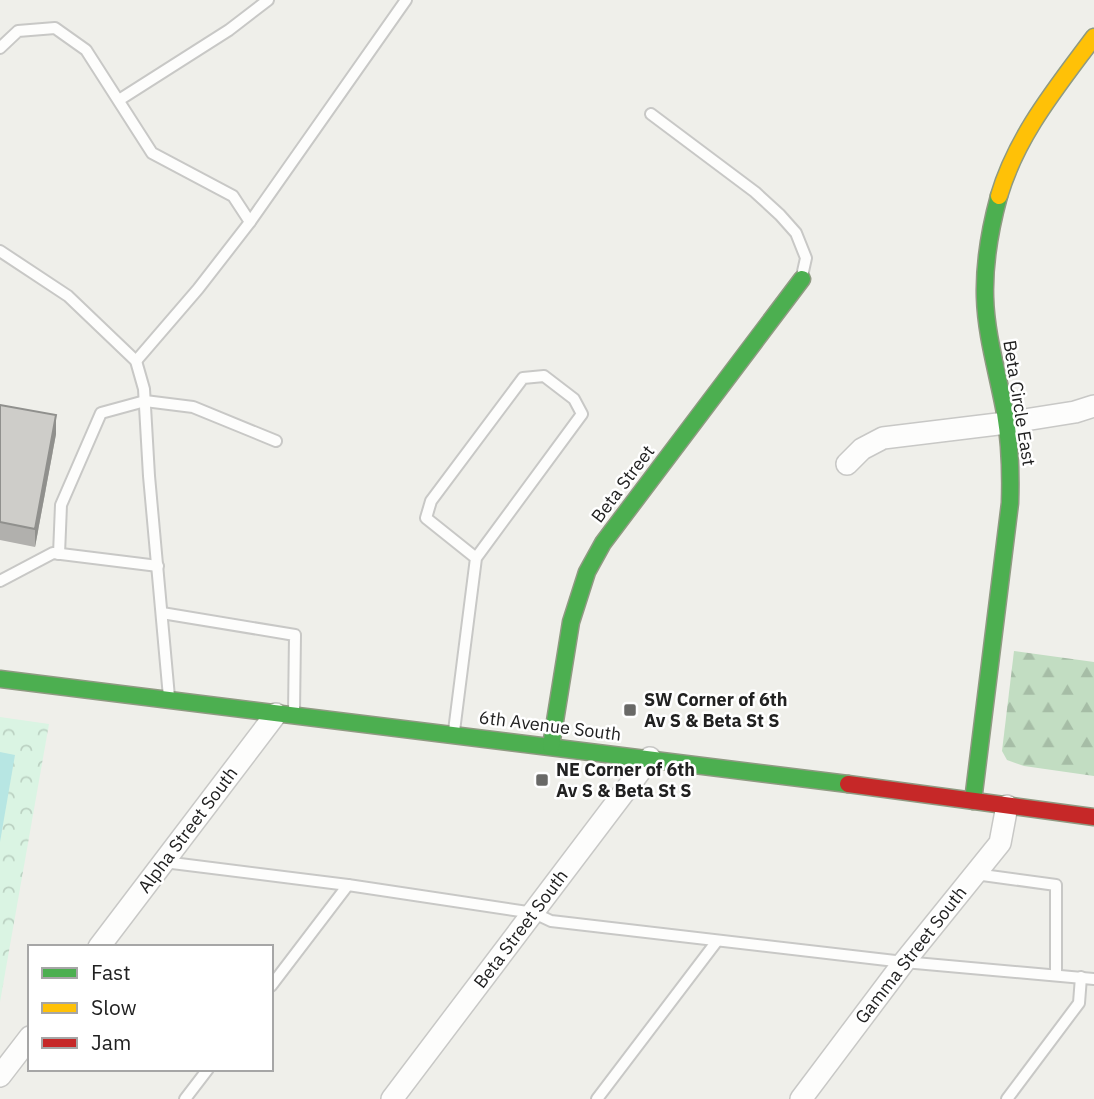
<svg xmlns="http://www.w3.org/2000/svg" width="1094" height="1099" font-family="'IBM Plex Sans',sans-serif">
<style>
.forest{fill:url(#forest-firs)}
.park{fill:url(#park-crowns)}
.pitch{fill:#b7e6e3}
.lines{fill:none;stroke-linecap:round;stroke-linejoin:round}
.lane-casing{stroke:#c8c8c6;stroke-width:14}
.street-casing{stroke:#c8c8c6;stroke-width:24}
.fast-casing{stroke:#8f9a82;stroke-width:19}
.slow-casing{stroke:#8f9a82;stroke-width:19}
.jam-casing{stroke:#8f9a82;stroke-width:19}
.lane{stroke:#fdfdfc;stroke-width:10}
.street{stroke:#fdfdfc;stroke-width:21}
.fast{stroke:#4caf50;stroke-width:16}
.slow{stroke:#ffc107;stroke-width:16}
.jam{stroke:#c62828;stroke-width:16}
.wall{fill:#b1b0ad}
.shaded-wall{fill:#90908d}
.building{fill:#cecdc9;stroke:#90908d;stroke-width:2}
.poi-dot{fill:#696967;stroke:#fff;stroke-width:2.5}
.labels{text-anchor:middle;stroke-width:5;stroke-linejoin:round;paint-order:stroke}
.street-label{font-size:18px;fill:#212121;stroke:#fff}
.poi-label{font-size:18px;font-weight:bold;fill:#212121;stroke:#fff;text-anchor:start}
</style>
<defs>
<pattern id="forest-firs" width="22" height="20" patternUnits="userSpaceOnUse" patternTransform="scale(1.75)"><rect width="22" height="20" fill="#c2ddc2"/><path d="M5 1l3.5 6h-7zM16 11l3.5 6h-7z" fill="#a6bda6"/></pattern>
<pattern id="park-crowns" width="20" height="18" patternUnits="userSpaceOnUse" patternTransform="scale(1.75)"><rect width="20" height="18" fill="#daf4e3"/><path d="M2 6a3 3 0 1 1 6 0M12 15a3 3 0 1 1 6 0" fill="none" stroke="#bbd1c2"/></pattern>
</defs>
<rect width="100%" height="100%" fill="#efefea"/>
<path class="forest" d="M1014,651l80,11v114l-70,-10 -17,-6 -5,-9z"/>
<path class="park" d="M0,717l49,7 -49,278z"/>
<path class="pitch" d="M0,752l15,3 -15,87z"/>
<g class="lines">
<defs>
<g id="lane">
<path d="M0,48l18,-17 37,-3 31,22 66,103 81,43 17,26 -52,67 -62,72"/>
<path d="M119,100l110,-70 39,-30"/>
<path d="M651,114l104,78 25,23 16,18 10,25 -4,18"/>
<path d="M250,222l156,-222"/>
<path d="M0,251l68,45 68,65 8,28 5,87 20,221"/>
<path d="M59,554l2,-49 40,-92 44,-12 48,6 83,34"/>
<path d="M0,581l53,-28 105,13"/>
<path d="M162,613l133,22 -1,78"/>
<path d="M454,731l22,-173 106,-144 -8,-15 -30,-23 -21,2 -92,123 -5,17 50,40"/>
<path d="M164,862l184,23 186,28 17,8 353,41 190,17"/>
<path d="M975,874l81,11v90"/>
<path d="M271,986l77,-101"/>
<path d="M185,1099l23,-30"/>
<path d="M597,1099l120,-158"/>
<path d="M1007,1099l72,-96 2,-26"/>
</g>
<g id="street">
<path d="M847,464l15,-15 21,-11 123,-15 69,-11 19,-6"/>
<path d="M99,947l177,-233"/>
<path d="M0,1076l30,-39"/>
<path d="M392,1099l258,-341"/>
<path d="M801,1099l103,-137 96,-119 7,-37"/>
</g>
<g id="fast">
<path d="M0,679l848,105"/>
<path d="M551,746l20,-124 16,-50 16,-29 199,-264"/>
<path d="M973,801l37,-298c1,-30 0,-60 -5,-90 -7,-39 -19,-77 -20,-116 -1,-34 5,-68 14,-101"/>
</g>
<path id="slow" d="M999,196c18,-61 58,-109 95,-159"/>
<path id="jam" d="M848,784l246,33"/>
</defs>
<use href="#lane" class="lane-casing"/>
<use href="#street" class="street-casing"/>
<use href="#fast" class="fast-casing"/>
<use href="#slow" class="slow-casing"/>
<use href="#jam" class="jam-casing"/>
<use href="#lane" class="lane"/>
<use href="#street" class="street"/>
<use href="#fast" class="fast"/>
<use href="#slow" class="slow"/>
<use href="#jam" class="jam"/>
</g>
<path class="wall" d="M0,405l56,29 -21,113 -35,-7z"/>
<path class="shaded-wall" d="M56,415v19l-21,113v-18z"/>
<path class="building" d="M0,405l56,10 -21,114 -35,-7z"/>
<g class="poi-dot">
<rect x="623" y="703" width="14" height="14" rx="3.5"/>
<rect x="535" y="773" width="14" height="14" rx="3.5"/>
</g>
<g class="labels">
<g class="street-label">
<text transform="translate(1019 403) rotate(81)" y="6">Beta Circle East</text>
<text transform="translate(623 484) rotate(-53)" y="6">Beta Street</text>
<text transform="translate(550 726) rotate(7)" y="6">6th Avenue South</text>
<text transform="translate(188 830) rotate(-53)" y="6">Alpha Street South</text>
<text transform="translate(521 929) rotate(-53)" y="6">Beta Street South</text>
<text transform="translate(911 955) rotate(-52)" y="6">Gamma Street South</text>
</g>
<g class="poi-label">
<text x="644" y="706">SW Corner of 6th<tspan x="644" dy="21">Av S &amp; Beta St S</tspan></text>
<text x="556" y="776">NE Corner of 6th<tspan x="556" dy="21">Av S &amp; Beta St S</tspan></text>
</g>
</g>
<rect x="28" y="945" width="245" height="126" fill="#ffffff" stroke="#a6a6a6" stroke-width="2"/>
<rect x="42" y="968" width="35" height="10" fill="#4caf50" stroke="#a6a6a6" stroke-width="2"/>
<text x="91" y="980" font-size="21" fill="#212121">Fast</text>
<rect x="42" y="1003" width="35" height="10" fill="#ffc107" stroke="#a6a6a6" stroke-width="2"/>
<text x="91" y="1015" font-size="21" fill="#212121">Slow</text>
<rect x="42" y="1038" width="35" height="10" fill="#c62828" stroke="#a6a6a6" stroke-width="2"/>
<text x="91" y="1050" font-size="21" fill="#212121">Jam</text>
</svg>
